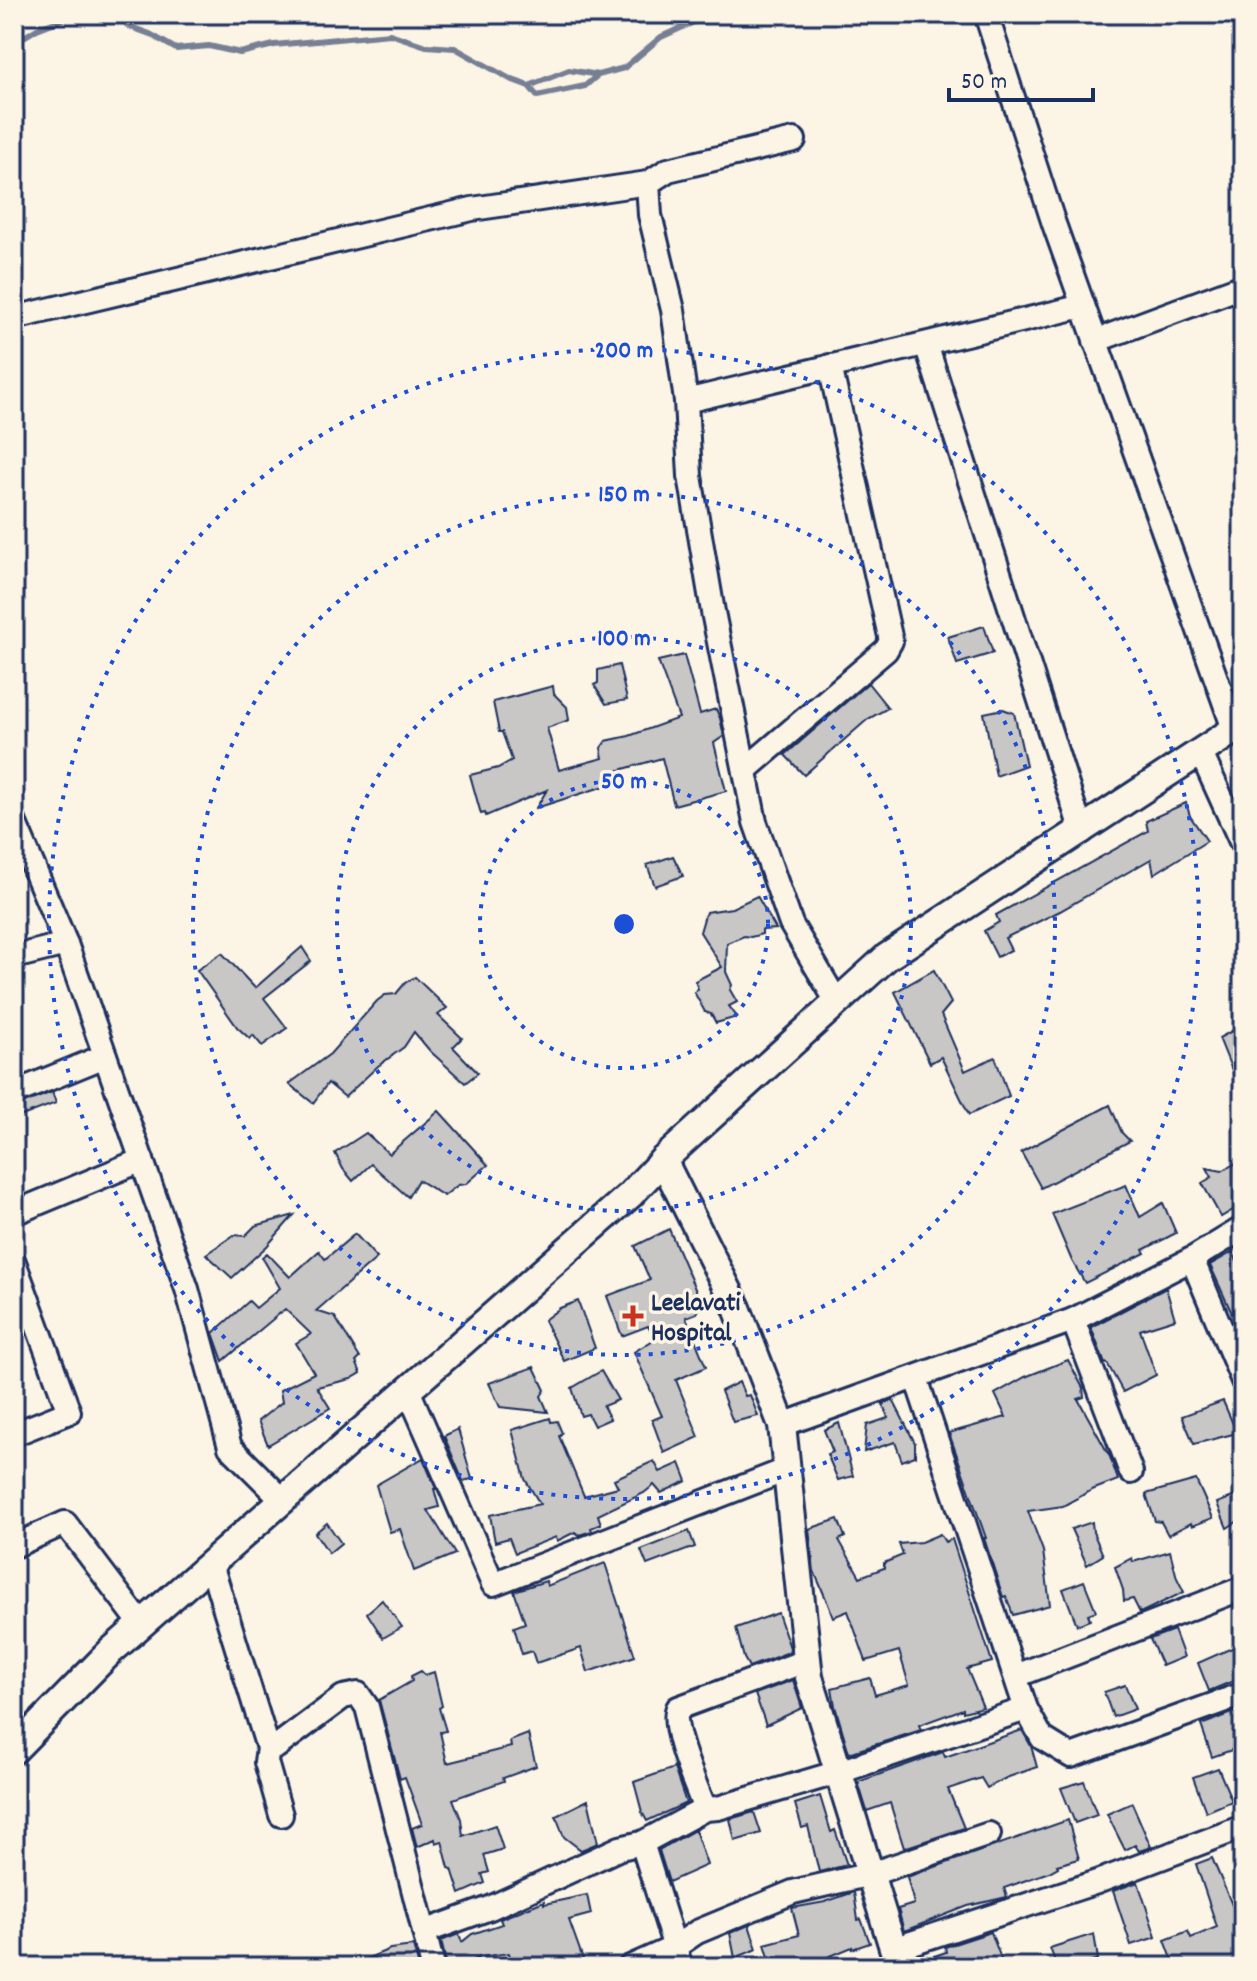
<svg xmlns="http://www.w3.org/2000/svg" width="1257" height="1981" font-family="Dekko,sans-serif">
<style>
.lines{fill:none;stroke-linecap:round;stroke-linejoin:round}
.stream{stroke:#767f94;stroke-width:6}
.building{fill:#c8c7c6;stroke:#1b2f5e;stroke-width:2}
.minor-casing{stroke:#1b2f5e;stroke-width:28}
.major-casing{stroke:#1b2f5e;stroke-width:32}
.minor{stroke:#fcf5e5;stroke-width:22}
.major{stroke:#fcf5e5;stroke-width:26}
.ring{fill:none;stroke:#1d4ed8;stroke-width:4;stroke-dasharray:4 8}
.poi-dot{fill:#c8321e;stroke:#fcf5e5;stroke-width:3}
.labels{text-anchor:middle;stroke-width:7;stroke-linejoin:round;paint-order:stroke}
.poi-label{font-size:26px;font-weight:bold;fill:#1b2f5e;stroke:#fcf5e5;text-anchor:start}
.centre{fill:#1d4ed8;stroke:#fcf5e5;stroke-width:4}
.ring-label{font-size:24px;text-anchor:middle;font-weight:bold;fill:#1d4ed8;stroke:#fcf5e5;stroke-width:7;stroke-linejoin:round;paint-order:stroke}
</style>
<rect width="100%" height="100%" fill="#fcf5e5"/>
<filter id="ink" filterUnits="userSpaceOnUse"><feTurbulence type="fractalNoise" baseFrequency=".0125" numOctaves="2"/><feDisplacementMap in="SourceGraphic" scale="16" xChannelSelector="R" yChannelSelector="G"/><feConvolveMatrix kernelMatrix="1 2 1 2 8 2 1 2 1" color-interpolation-filters="sRGB"/></filter>
<g filter="url(#ink)">
<g class="lines">
<g class="stream">
<path d="M119,14l9,12 22,8 26,15 33,-3 31,7 34,-8 116,-11 36,12 29,2 55,31 19,7 8,10 48,-10 13,-11 26,-7 37,-31 46,-21 20,-2"/>
<path d="M14,43l23,-14 39,-15"/>
<path d="M529,86l40,-16 29,5"/>
</g>
</g>
<g class="building">
<path d="M984,626l9,27 -36,11 -9,-27z"/>
<path d="M684,655l16,59 16,-5 4,9 4,18 -10,7 12,48 -52,14 -12,-47 -56,16 2,11 -72,23 11,-18 -61,26 -1,-3 -4,1 -11,-39 28,-7 14,-8 -10,-28h-3l-6,-30 60,-16 1,8 13,13 2,13 -22,8 12,42 44,-12 -2,-10 5,-7 23,-5 50,-18 -21,-57z"/>
<path d="M619,665l8,35 -21,4 -12,-19 4,-2v-13z"/>
<path d="M868,683l20,25 -20,11 -64,56 -19,-20z"/>
<path d="M1003,709l11,4 12,52 -30,11 -12,-63z"/>
<path d="M1186,803l4,13 17,25 -53,33 -3,-15 -91,52 -55,27 6,12 -14,7 -13,-26 15,-9 -3,-7 152,-84 -2,-10z"/>
<path d="M673,856l10,20 -28,10 -8,-21z"/>
<path d="M757,896l19,33 -14,1v4l-11,3 -7,-1 -17,7 -1,29 6,13 -2,5 7,12 -8,4 8,11 -21,6 -5,-9 -6,-2 -11,-20 4,-3 -3,-8 27,-14 -22,-35 6,-20 26,-4z"/>
<path d="M302,947l9,14 -47,37 23,30 -25,18 -9,-11 -3,4 -13,-12 -40,-57 25,-17 33,35z"/>
<path d="M934,970l17,33 -10,12 24,56 30,-14 14,39 -40,19 -28,-58 -11,6 -35,-71z"/>
<path d="M415,977l32,31 -9,7 24,23 -9,9 25,26 -13,10 -35,-32 -16,-19 -10,15 -26,19 -33,31 -17,-14 -15,20 -24,-19 41,-30 47,-53 8,-6 11,-1 9,-11z"/>
<path d="M1243,1025v70h-1l-23,-57z"/>
<path d="M52,1092l4,11 -42,16v-12z"/>
<path d="M1110,1105l12,28 8,8 -89,47 -20,-36z"/>
<path d="M439,1111l49,54 -22,19 -8,1 -14,11 -26,-16 -10,17 -37,-33 -18,17 -10,-12 -8,-16 31,-20 23,21z"/>
<path d="M1243,1159v45l-22,13 -19,-34 10,-6 -5,-9 15,3z"/>
<path d="M1126,1185l14,32 23,-14 13,30 -33,17 2,3 -60,30 -13,-22 -20,-47z"/>
<path d="M294,1215l-27,31 -35,32 -26,-24 28,-19 11,1 10,-10z"/>
<path d="M669,1229l33,76 -5,8 -11,4 20,50 -30,13 23,57 -35,16 -12,-33 10,-4 -28,-64 21,-13 -7,-13 -26,10 -15,-40 43,-16 -15,-34z"/>
<path d="M355,1234l22,24 -61,53 19,6 25,41 -4,4 5,11 -10,6 -34,8 13,21 -62,37 -10,-24 24,-19 -2,-12 34,-17 -18,-30 15,-9 -26,-25 -62,52 -10,-28 36,-32 7,7 24,-20 -18,-31 5,-4 23,24 29,-26 6,8z"/>
<path d="M1233,1252l10,24v62l-33,-73z"/>
<path d="M1166,1288l9,31 -35,11 16,45 -33,17 -16,-29 -2,1 -14,-37z"/>
<path d="M578,1301l17,47 -31,13 -20,-41 16,-12z"/>
<path d="M1068,1360l15,28 1,9 -6,2 32,58 8,23 -26,10 -29,16 -35,5 15,40 7,54 -37,10 -7,-19 -3,1 -19,-59h2l-37,-105 57,-16 -11,-23 30,-17z"/>
<path d="M534,1367l11,23 -4,6 7,16 -48,-5 -11,-24z"/>
<path d="M601,1371l17,29 -15,6 7,13 -16,7 -6,-12 -7,2 -9,-28z"/>
<path d="M739,1382l6,14 5,-1 8,21 -25,6 -12,-31z"/>
<path d="M893,1400l22,43v13l-13,5 -7,-19 -31,10 3,-27 21,-7 -5,-14z"/>
<path d="M1223,1401l14,32 -43,11 -12,-28z"/>
<path d="M550,1418l1,4 6,-1 5,12 -3,3 25,60 34,-9 -4,-8 40,-18 6,11 20,-9 7,18 -26,12 -7,-8 -10,8 -46,22 3,9 -10,4 1,3 -13,4 -4,-3 -18,9 -1,-4 -41,16 -6,-15 -14,4 -5,-27 50,-11 -15,-25 -13,-49z"/>
<path d="M839,1423l14,53 -15,4 -11,-26 6,-2 -9,-22z"/>
<path d="M458,1429l14,50 -9,2 -19,-45z"/>
<path d="M423,1458l13,31h-2l5,18 -11,3 27,44 -41,17 -14,-42 -10,3 -14,-47z"/>
<path d="M1196,1480l17,38 -21,8 -1,-3 -23,12 -7,-13 -6,-1 -9,-27z"/>
<path d="M1243,1493v25l-16,10 -10,-25z"/>
<path d="M838,1519l7,18 -6,3 21,37 24,-9v-5l19,-8 -4,-11 22,-2 19,-8 5,8 7,-3 40,123 -25,7 16,38 -20,5v-3l-44,16 2,5 -72,23 -14,-47 -3,-18 38,-10 5,17 34,-10 -10,-34 -33,10 -18,-50 -15,6 -7,-18 -12,-28 -5,-42z"/>
<path d="M1092,1522l1,10 10,23 -16,10 -16,-36z"/>
<path d="M327,1523l14,20 -12,10 -14,-20z"/>
<path d="M689,1531l6,16 -48,18 -6,-15z"/>
<path d="M1170,1551l7,27 7,14 -44,21 -7,-14 -9,2 -1,-11 -8,-23 17,-9 1,4z"/>
<path d="M605,1563l30,93 -47,16 -7,-24 -45,15 -4,-12 -10,3 -8,-27 11,-4 -11,-32 32,-10 1,5z"/>
<path d="M1084,1581l12,30 -8,3 2,6 -13,5 -14,-36z"/>
<path d="M382,1600l20,27 -19,11 -16,-25z"/>
<path d="M778,1613l12,35 -1,4 -40,15 -5,-9 -8,-30z"/>
<path d="M1174,1630l10,27 -22,9 -12,-27z"/>
<path d="M1243,1643v34l-34,14 -11,-28z"/>
<path d="M421,1671l4,4 9,-3 8,34 -3,2 7,23 -6,1 7,31 64,-16 -1,-6 18,-7 8,32 -33,12 1,3 -51,18 8,20 2,17 32,-11 8,24 -19,6 5,17 -7,2 3,9 -25,11 -8,-25 -3,-1 -7,-27 -6,2 -1,-4 -18,8 -5,-19 10,-4 -17,-47 -5,2 -21,-79 33,-19 -1,-5z"/>
<path d="M793,1680l9,28 -36,17 -11,-31z"/>
<path d="M1125,1685l10,24 -22,8 -9,-25z"/>
<path d="M1243,1709v37l-31,11 -11,-32z"/>
<path d="M1022,1730l9,16 6,21 -31,11 -19,10 -6,-10 -33,11 16,39 -60,20 -14,-45 -23,8 -9,-29 85,-30 2,5z"/>
<path d="M674,1768l12,35 -39,18 -5,-9 -8,-30z"/>
<path d="M1218,1768l14,33 -26,11 -13,-35z"/>
<path d="M1084,1781l13,34 -22,8 -14,-35z"/>
<path d="M820,1796l11,36 4,-2 12,35 -28,7 -11,-46 -6,2 -7,-24z"/>
<path d="M588,1800l10,43 -17,7 -17,-13 -8,-21z"/>
<path d="M1132,1803l19,44 -12,4 -4,-6 -10,5 -18,-36z"/>
<path d="M754,1812l7,21 -26,8 -5,-22z"/>
<path d="M1068,1820l11,39 -22,6 1,2 -9,5 -45,16 3,9 -39,9 -64,25 -6,-22 16,-5 -7,-27z"/>
<path d="M695,1830l12,35 -38,17 -10,-32z"/>
<path d="M1212,1858l26,61 5,-2v47l-7,3h-61l-10,-27 23,-9 3,7 26,-11 -21,-63z"/>
<path d="M1138,1882l18,55 -25,8 -18,-54z"/>
<path d="M854,1892l4,28 3,-1 9,24 -18,6v-2l-48,20h-32l-7,-23 34,-9 -7,-27 33,-6z"/>
<path d="M587,1895l4,19 -22,6 14,39 -16,8h-54l-4,-14 -29,4 -21,10 -5,-4 -7,3 -6,-25 18,-7 3,8 10,-8 30,-10 -2,-5 44,-18v3z"/>
<path d="M749,1925l8,24 -22,9 -5,-25z"/>
<path d="M991,1932l13,35h-89l-1,-4 32,-11 -1,-5z"/>
<path d="M1094,1934l4,25 -25,8h-16l-7,-19z"/>
<path d="M413,1946l6,21h-72l43,-18z"/>
</g>
<g class="lines">
<defs>
<g id="minor">
<path d="M986,14l68,210 180,505"/>
<path d="M794,140l-126,30 -20,13 2,32 23,95 13,91 4,75 23,136 42,210 36,102 46,78"/>
<path d="M14,318l458,-109 176,-26"/>
<path d="M1095,341l148,-55"/>
<path d="M926,344l156,488"/>
<path d="M686,401l397,-95"/>
<path d="M1200,751l43,95"/>
<path d="M745,770l141,-120 5,-9 -61,-275"/>
<path d="M14,821l52,123 121,345 43,158 53,53"/>
<path d="M14,957l52,-13"/>
<path d="M14,1093l91,-37"/>
<path d="M14,1213l128,-53"/>
<path d="M1192,1259l51,122"/>
<path d="M14,1262l55,150 -55,22"/>
<path d="M1073,1320l58,152"/>
<path d="M916,1378l110,331 16,29 29,18 172,-62"/>
<path d="M408,1390l85,194 293,-114"/>
<path d="M782,1425l291,-105 119,-61 51,-31"/>
<path d="M14,1546l51,-23 77,102"/>
<path d="M211,1564l57,184 -2,14 15,53"/>
<path d="M1016,1676l227,-88"/>
<path d="M268,1748l8,-1 67,-50 15,-3 9,13 66,260"/>
<path d="M705,1809c-8,-21 -36,-83 -27,-101l130,-48"/>
<path d="M642,1843l39,124"/>
<path d="M424,1932l66,-24 130,-60 22,-5 63,-34 13,-1 121,-36 187,-63"/>
<path d="M893,1949l204,-67 146,-55"/>
<path d="M630,1967l45,-20 22,-15 96,-40 78,-18 118,-40"/>
</g>
<g id="major">
<path d="M663,1160l74,148 45,117 27,252 90,290"/>
<path d="M14,1750l97,-99 519,-456 33,-35 224,-203 356,-233"/>
</g>
</defs>
<use href="#minor" class="minor-casing"/>
<use href="#major" class="major-casing"/>
<use href="#minor" class="minor"/>
<use href="#major" class="major"/>
</g>
</g>
<g class="ring">
<circle cx="624" cy="924" r="144"/>
<circle cx="624" cy="924" r="287"/>
<circle cx="624" cy="924" r="431"/>
<circle cx="624" cy="924" r="575"/>
</g>
<path class="poi-dot" d="M629 1304h8v8h8v8h-8v8h-8v-8h-8v-8h8z"/>
<g class="labels">
<g class="poi-label">
<text x="651" y="1310">Leelavati<tspan x="651" dy="30">Hospital</tspan></text>
</g>
</g>
<circle cx="624" cy="924" r="12" class="centre"/>
<g class="ring-label">
<text x="624" y="357">200 m</text>
<text x="624" y="501">150 m</text>
<text x="624" y="645">100 m</text>
<text x="624" y="788">50 m</text>
</g>
<rect width="1257" height="1981" fill="none" stroke="#fcf5e5" stroke-width="48"/>
<rect x="24" y="24" width="1209" height="1933" fill="none" stroke="#1b2f5e" stroke-width="3" filter="url(#ink)"/>
<path d="M949 88v12h144v-12" fill="none" stroke="#1b2f5e" stroke-width="4"/>
<text x="961" y="88" font-size="24" fill="#1b2f5e" stroke="#fcf5e5" stroke-width="6" paint-order="stroke">50 m</text>
</svg>
